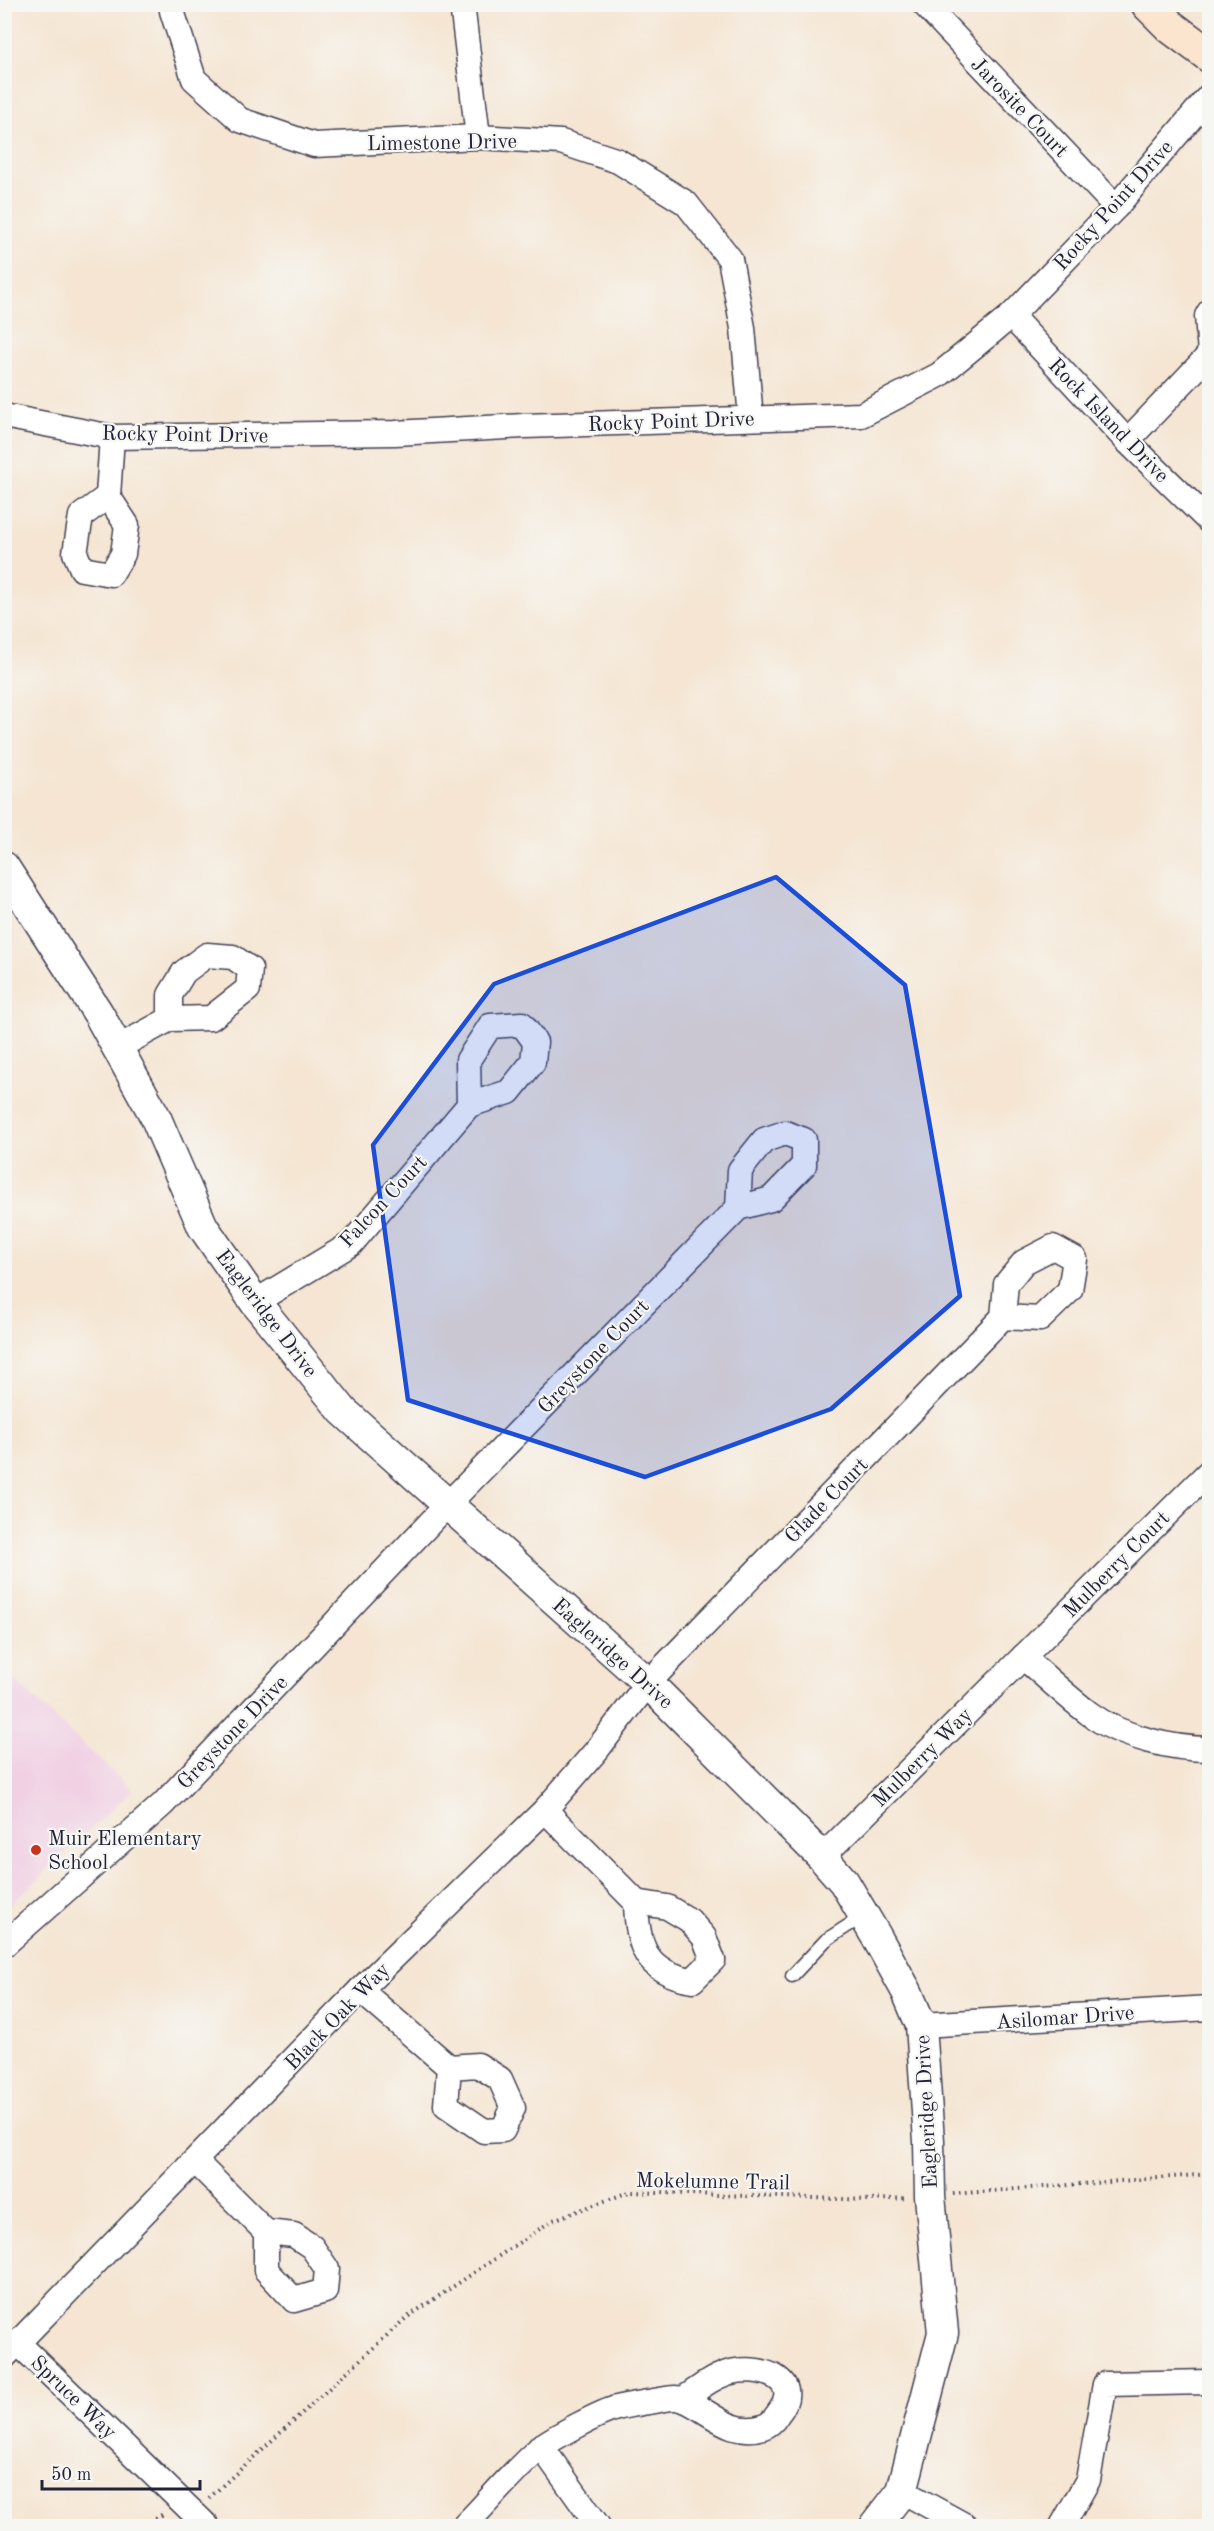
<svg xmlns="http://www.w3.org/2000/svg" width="1214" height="2531" font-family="'Old Standard TT',serif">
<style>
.built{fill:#f1d0e4}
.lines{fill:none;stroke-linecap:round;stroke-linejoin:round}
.service-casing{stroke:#423f52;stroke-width:15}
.minor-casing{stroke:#423f52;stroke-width:27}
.tertiary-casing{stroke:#423f52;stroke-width:33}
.secondary-casing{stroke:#423f52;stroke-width:36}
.path{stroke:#423f52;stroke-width:4;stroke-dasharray:1.5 4.5;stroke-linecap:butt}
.service{stroke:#fff;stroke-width:12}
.minor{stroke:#fff;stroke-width:24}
.tertiary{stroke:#fff;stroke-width:30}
.secondary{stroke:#fbe5cf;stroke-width:33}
.marked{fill:#1d4ed8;fill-opacity:0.2;stroke:#1d4ed8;stroke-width:4.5;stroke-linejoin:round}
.poi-dot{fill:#c8321e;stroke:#f6f6f2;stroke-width:2}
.labels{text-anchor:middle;stroke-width:4.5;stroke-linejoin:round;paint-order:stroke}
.street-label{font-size:21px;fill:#22223b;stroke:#f6f6f2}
.poi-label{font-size:21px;fill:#22223b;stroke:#f6f6f2;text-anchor:start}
</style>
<rect width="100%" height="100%" fill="#f6f6f2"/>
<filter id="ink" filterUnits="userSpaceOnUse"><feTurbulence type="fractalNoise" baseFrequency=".0167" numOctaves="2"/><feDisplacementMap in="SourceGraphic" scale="12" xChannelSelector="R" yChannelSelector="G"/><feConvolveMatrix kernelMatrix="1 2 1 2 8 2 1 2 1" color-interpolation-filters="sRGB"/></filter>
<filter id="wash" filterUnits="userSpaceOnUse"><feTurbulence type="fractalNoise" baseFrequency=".008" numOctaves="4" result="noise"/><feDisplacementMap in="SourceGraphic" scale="24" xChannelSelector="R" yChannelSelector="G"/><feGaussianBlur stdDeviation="1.35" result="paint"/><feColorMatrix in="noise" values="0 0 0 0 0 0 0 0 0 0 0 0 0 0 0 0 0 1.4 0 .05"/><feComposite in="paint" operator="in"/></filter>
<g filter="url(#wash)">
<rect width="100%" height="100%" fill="#f5e5d2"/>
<path class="built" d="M4,1671l128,119 -127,120h-1z"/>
</g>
<g filter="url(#ink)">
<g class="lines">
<defs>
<path id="service" d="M792,1976l34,-36 37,-24"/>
<g id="minor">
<path d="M172,4v7l22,68 46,41 74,25 164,-8 83,5 57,19 68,42 44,56 13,69 8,90"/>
<path d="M462,4l16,133"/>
<path d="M924,4l192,203"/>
<path d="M1210,311l-3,5 3,37"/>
<path d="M1011,316l116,125 83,81"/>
<path d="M4,416l108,21 283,-4 129,-7 337,-11 78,-40 72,-59 105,-109 94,-112"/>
<path d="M1127,441l83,-87"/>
<path d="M108,496l-27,20 -6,37 7,16 29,5 12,-20 4,-29 -19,-29 4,-59"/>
<path d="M117,1048l53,-29 41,-1 37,-29 2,-20 -17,-12 -26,-2 -23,17 -14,23v24"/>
<path d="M255,1302l96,-58 118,-139 40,-13 24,-30 2,-20 -13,-18 -32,2 -22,34 1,45"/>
<path d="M1023,1657c22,19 44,40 67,57 31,23 82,35 120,35"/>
<path d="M545,1810l91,92 31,5 22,13 15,17 9,23 -20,20c-48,-7 -56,-35 -57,-78"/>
<path d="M822,1857l388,-386"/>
<path d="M4,1945l159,-141 284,-299 291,-297 33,-9 33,-34v-25l-19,-7 -21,7 -24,30 -2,38"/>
<path d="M360,1990l89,77 29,-2 22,14 13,29 -10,22 -19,1 -38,-26 3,-38"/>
<path d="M921,2025l289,-17"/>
<path d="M196,2162l70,70 28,3 18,12 15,22 -2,22 -31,9 -28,-30v-38"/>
<path d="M18,2343l189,183"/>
<path d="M4,2357l356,-367 185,-180 51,-59 52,-68 355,-366 3,-33 18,-22 29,-15 22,12 -5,31 -30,29 -37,-2"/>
<path d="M541,2446l57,80"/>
<path d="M902,2491l64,35"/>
<path d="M464,2526c25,-25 49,-55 76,-78 10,-9 63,-37 77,-40 10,-3 21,-4 31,-6 11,-1 26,-7 36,-2 27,11 46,37 79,27 6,-2 11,-7 14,-12 32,-39 -26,-53 -55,-40 -14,5 -26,16 -39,24"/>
<path d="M1062,2526l26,-46 17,-96 105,-2"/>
</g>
<path id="tertiary" d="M4,867l94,146 57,103 48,111 52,75 88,109 305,272 174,174 22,25 32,54 31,56 14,33 8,116 1,55 13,137 -41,158 -27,35"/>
<path id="secondary" d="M1148,4l23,23 39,29"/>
</defs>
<use href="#service" class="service-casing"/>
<use href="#minor" class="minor-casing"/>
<use href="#tertiary" class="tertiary-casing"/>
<use href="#secondary" class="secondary-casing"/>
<g class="path">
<path d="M953,2194l257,-20"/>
<path d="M209,2498l197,-180 147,-98 76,-28 242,8 36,-2"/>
<path d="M146,2526l17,-12"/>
</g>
<use href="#service" class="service"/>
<use href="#minor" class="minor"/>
<use href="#tertiary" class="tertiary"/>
<use href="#secondary" class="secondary"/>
</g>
</g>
<path class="marked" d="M776,877l129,108 55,311 -129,113 -186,68 -237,-77 -35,-255 121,-161z"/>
<circle class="poi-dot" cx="36" cy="1850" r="6"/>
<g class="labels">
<g class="street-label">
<text transform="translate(1020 107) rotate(46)" y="7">Jarosite Court</text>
<text transform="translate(442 142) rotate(-1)" y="7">Limestone Drive</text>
<text transform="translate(1113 205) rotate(-48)" y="7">Rocky Point Drive</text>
<text transform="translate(1109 420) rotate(46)" y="7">Rock Island Drive</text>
<text transform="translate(671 421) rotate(-2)" y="7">Rocky Point Drive</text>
<text transform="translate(185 434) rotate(1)" y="7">Rocky Point Drive</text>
<text transform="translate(383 1201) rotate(-47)" y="7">Falcon Court</text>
<text transform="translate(267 1313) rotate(53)" y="7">Eagleridge Drive</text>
<text transform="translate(593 1356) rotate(-46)" y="7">Greystone Court</text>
<text transform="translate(826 1500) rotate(-46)" y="7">Glade Court</text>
<text transform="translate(1116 1564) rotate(-45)" y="7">Mulberry Court</text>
<text transform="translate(613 1653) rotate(42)" y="7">Eagleridge Drive</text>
<text transform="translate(232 1732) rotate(-46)" y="7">Greystone Drive</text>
<text transform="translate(922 1757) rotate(-45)" y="7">Mulberry Way</text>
<text transform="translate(337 2016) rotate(-46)" y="7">Black Oak Way</text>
<text transform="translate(1065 2017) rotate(-4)" y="7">Asilomar Drive</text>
<text transform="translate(926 2112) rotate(-93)" y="7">Eagleridge Drive</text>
<text transform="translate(713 2181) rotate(1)" y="7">Mokelumne Trail</text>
<text transform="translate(74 2397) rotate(44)" y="7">Spruce Way</text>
</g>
<g class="poi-label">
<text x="48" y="1845">Muir Elementary<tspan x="48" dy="24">School</tspan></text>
</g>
</g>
<rect width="1214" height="2531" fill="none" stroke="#f6f6f2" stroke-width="24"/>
<path d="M42 2480v9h158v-9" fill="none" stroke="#22223b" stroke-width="3"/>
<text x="51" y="2480" font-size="18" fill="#22223b" stroke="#f6f6f2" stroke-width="4.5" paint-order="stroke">50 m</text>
</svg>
